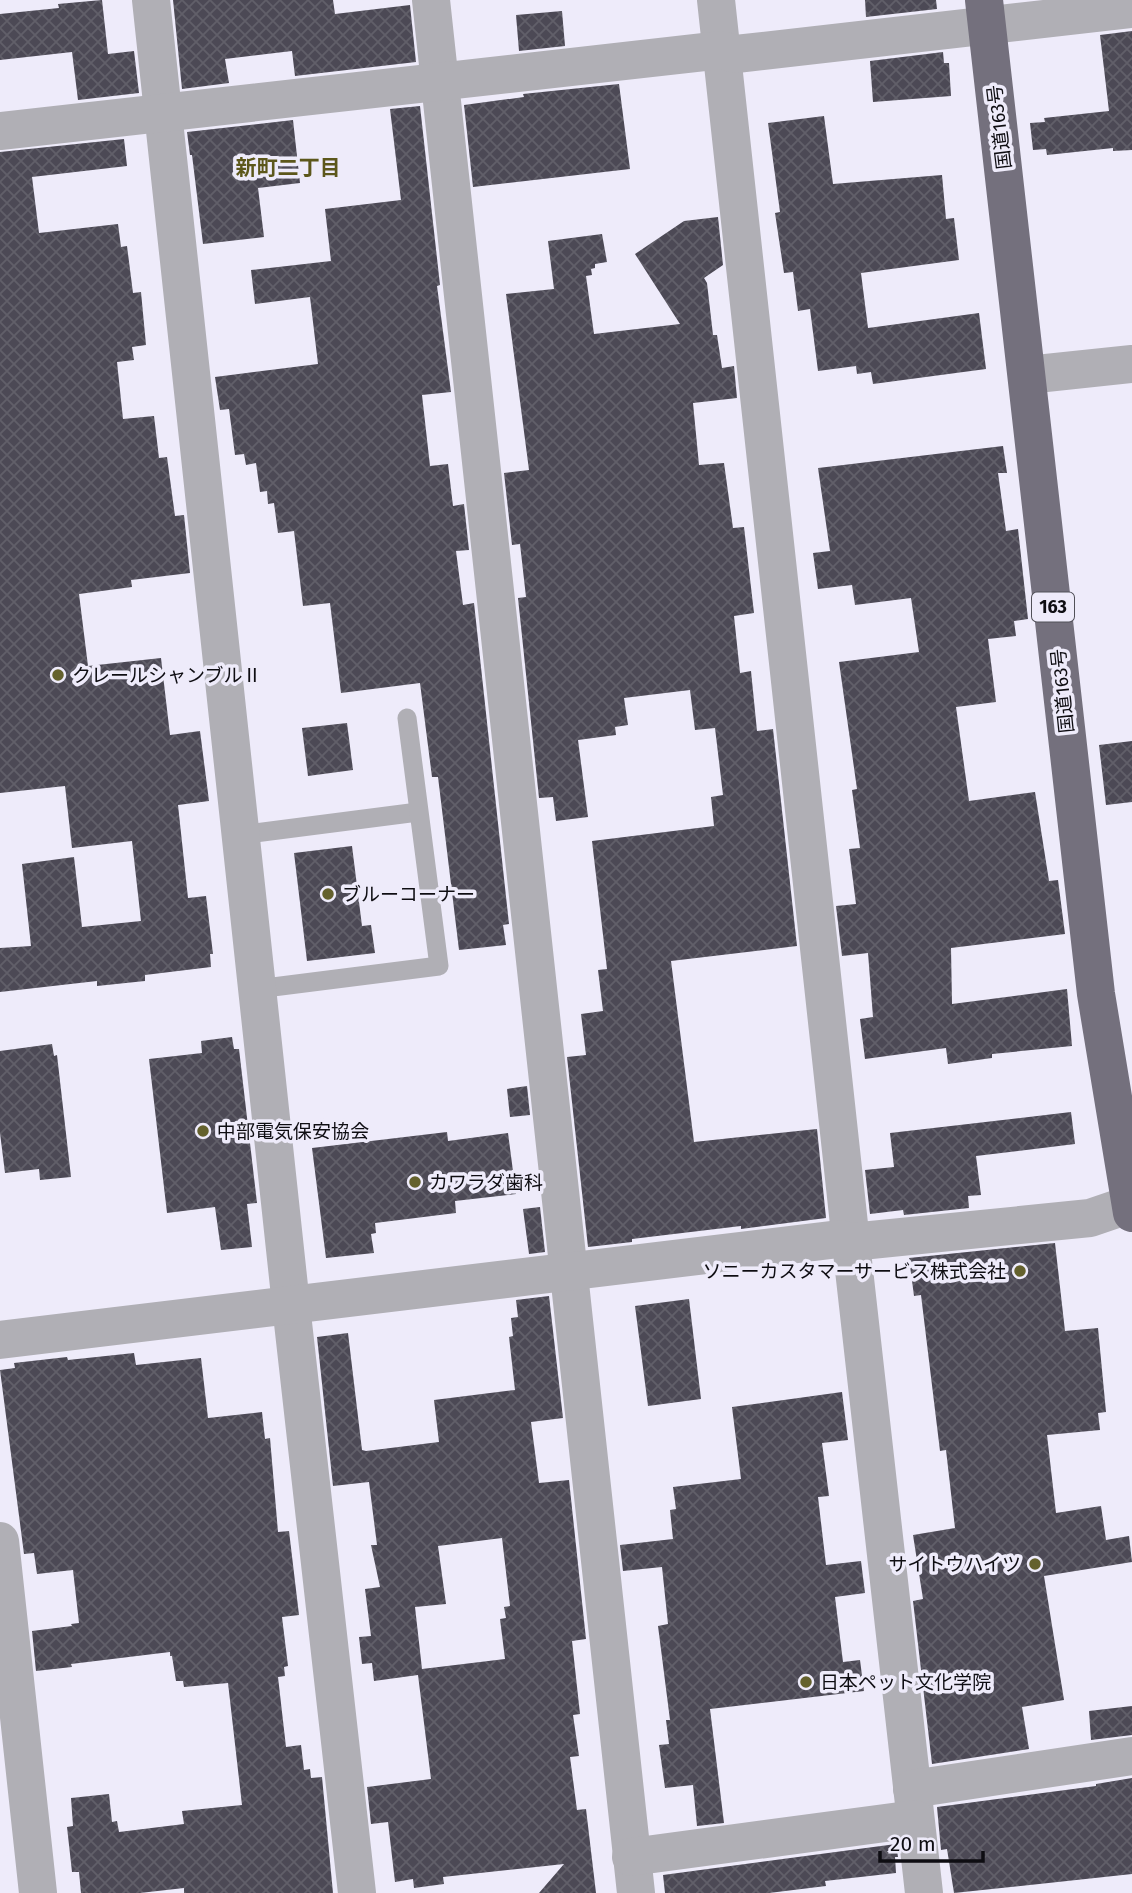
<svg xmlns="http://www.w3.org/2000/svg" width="1132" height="1893" font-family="'Fira Sans','Noto Sans JP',sans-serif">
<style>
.building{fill:url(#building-cross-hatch);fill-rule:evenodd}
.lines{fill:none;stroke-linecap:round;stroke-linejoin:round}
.service{stroke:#b0afb5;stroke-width:19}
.minor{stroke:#b0afb5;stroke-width:38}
.trunk{stroke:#74707d;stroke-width:38}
.poi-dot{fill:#64612d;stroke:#eeebfa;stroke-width:2.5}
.labels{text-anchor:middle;stroke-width:7;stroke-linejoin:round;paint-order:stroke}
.shield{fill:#eeebfa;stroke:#515058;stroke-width:2}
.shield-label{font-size:18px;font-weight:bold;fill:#0e0d12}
.street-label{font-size:19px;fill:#0e0d12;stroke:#eeebfa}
.poi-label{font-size:19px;fill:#0e0d12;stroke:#eeebfa;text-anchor:start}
.neighbourhood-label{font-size:21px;font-weight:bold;fill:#5c571b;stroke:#eeebfa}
</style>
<defs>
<pattern id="building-cross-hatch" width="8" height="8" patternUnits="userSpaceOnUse" patternTransform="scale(1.75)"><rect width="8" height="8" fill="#4c4955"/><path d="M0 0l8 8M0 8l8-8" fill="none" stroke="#615f69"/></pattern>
</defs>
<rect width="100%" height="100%" fill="#eeebfa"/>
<g class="building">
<path d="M102,0l6,54 26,-3 5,42 -61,7 -6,-48 -72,8v-46l59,-6 -1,-4z"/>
<path d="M173,0h160l2,14 75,-9 6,57 -121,14 -3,-25 -67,8 4,24 -47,6z"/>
<path d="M865,0h71l1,9 -71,8z"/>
<path d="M562,11l3,35 -46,5 -3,-36z"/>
<path d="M1132,31v119l-19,1v-3l-66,7 -1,-6 -13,1 -3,-27 15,-1 -1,-4 65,-7 -9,-76z"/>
<path d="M943,52l1,11h5l2,33 -78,6 -3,-41z"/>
<path d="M619,84l11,85 -157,18 -9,-82 60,-8 -1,-3z"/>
<path d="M420,106l20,179 -3,1 14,106 -29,3 8,71 18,-2 5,42 11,-2 5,46 -13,1 7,54 11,-2 35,321 -6,1 3,20 -47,5 -21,-173h-6l-12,-94 -79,10 -11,-90 -27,3 -9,-75 -16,2 -4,-30 -6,1 -1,-13 -7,1 -4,-29 -10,2 -2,-11 -9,1 -6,-46 -9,1 -5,-33 103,-13 -8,-67 -55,7 -4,-34 80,-9 -6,-52 76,-9 -11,-91z"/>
<path d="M824,116l9,68 109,-9 4,44 8,-1 5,42 -98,13 7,55 111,-15 7,56 -113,15 -2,-12 -14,2 -1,-8 -38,5 -8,-62 -12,2 -5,-39 -9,1 -9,-60 5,-1 -12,-89z"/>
<path d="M293,120l7,63 -42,5 6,49 -61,7 -11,-89h-2l-3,-23z"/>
<path d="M124,139l3,27 -95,11 7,56 79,-9 3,23 6,-1 6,47 8,-1 5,53 -14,2 2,13 -17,2 6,57 31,-3 5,42 8,-1 8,59 9,-1 6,58 -59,7 1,7 -53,7 9,72 73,-8 9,77 30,-4 9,70 -31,4 10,93 18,-2 7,58h-3l1,13 -66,8v6l-48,5v-5l-97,11v-44l31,-2 -9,-82 52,-7 8,70 59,-6 -9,-80 -60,7 -7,-62 -65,7v-641z"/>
<path d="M718,217l5,48 -19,13 3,5 6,52h4l5,33 12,-2 3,32 -44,5 6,62 25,-2 9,65 11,-1 10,86 -20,3 6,57 11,-2 6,60 16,-2 24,217 -126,15 23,181 123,-13 9,89 -85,11v-3l-109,13v3l-44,5 -21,-190 19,-2 -5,-41 22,-3 -5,-41 9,-1 -15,-128 122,-15 -3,-29 12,-2 -8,-67 -20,2 -5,-40 -66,8 4,27 -13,2 1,8 -38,5 10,77 -32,4 -3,-24 -14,1 -21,-200 8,-1 -6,-53 -8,1 -8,-72 25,-3 -23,-176 48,-5 -6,-48 54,-7 5,28 -12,2v4l-4,1 1,6 -6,1 8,58 86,-10 -45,-70 49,-33z"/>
<path d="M1003,446l4,27h-9l8,58 12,-2 10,90 -14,2 2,15 -28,3 8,63 -40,5 13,94 66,-9 14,89 9,-1 7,54 -114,14 1,56 115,-15 5,57 -80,8v4l-44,6 -2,-16 -81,11 -5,-40 13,-2 -5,-64 -26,3 -6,-50 20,-2 -7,-55 11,-1 -8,-58 5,-1 -18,-127 80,-10 -8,-54 -56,7 -3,-20 -34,4 -5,-36 17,-2 -12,-83z"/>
<path d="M347,723l6,47 -45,6 -6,-48z"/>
<path d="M1132,741v61l-26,3 -7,-60z"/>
<path d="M352,846l10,80 9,-1 4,28 -68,8 -13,-108z"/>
<path d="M232,1037l2,12h5l18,154 -10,1 5,43 -31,3 -6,-43 -48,6 -18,-154 53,-6 -1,-12z"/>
<path d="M52,1044l2,12 3,-1 14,122 -31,3 -1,-11 -34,4 -5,-40v-82z"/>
<path d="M527,1086l3,29 -20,2 -3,-28z"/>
<path d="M1071,1112l4,32 -99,12 5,39 -13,1 1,12 -65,7 -1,-5 -33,4 -5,-44 29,-3 -4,-34z"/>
<path d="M447,1132l1,9 60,-8 8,61 -61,7 1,12 -81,10 1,10 -5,1 3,19 -48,5 -14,-110z"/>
<path d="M540,1207l5,45 -16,2 -6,-45z"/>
<path d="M1055,1243l10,88 33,-3 8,84 -8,1 2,17 -53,5 9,78 45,-7 5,34 23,-4 3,26 -88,14 20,124 -42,7 7,42 -97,15 -19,-163 10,-2 -10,-64 42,-7 -9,-78 -6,1 -19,-156 -7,1 -5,-38z"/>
<path d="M549,1296l14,122 -32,4 8,61 30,-3 17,159 -14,2 8,73 -7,1 6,41 -9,1 7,53 9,-1 10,84h-57l25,-29 -121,13 1,7 -30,4 -1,-9 -18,3 -7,-60 -17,2 -4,-37 64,-8 -13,-104 -44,6 -2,-18 -10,1 -3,-27 12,-1 -6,-47 15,-2 -9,-42h6l-8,-63 -36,4 -16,-149 31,-4 14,117 4,1 73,-9 -5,-42 81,-10 -6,-53 4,-1 -2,-18 7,-1 -2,-17zM502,1538l8,68 -6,1 2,11 -6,1 5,40 -83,10 -7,-62 31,-3 -8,-58z"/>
<path d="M689,1299l12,100 -53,7 -13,-100z"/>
<path d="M134,1353l2,12 65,-7 7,60 54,-6 3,27 5,-1 8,94 11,-1 10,84 -17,2 6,49 -4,1 1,9 -7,1 8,70 15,-2 3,25 6,-1 1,9 11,-1 11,116h-149v-5l-44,5h-59l-2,-21h-7l-5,-45 6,-1 -2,-28 38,-4 3,28 5,-1 2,11 65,-8 -2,-13 60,-6 -14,-122 -44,4 -1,-6h-7l-4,-25h-2v-4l-99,12 1,3 -36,4 -4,-40 40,-5 -1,-2 8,-1 -6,-53 -36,4 -3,-21 -10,1 -24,-184 15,-2 -1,-5 53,-6 1,3z"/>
<path d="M842,1392l6,48 -26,3 7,53 -11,1 8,68 35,-4 4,32 -30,4 8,65 17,-2 4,31 -154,18 14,114 -27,3 -4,-41 -28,3 -6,-43 10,-1 -3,-24h4l-12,-94 10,-2 -6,-57 -39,4 -3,-26 53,-6 -3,-29 6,-1 -3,-22 68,-8 -9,-72z"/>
<path d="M1132,1706v29l-41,5 -2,-29z"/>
<path d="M1132,1778v96l-178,19 -7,-44 -6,1 -4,-43 159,-21v-2z"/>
<path d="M896,1844l2,13h-3l1,16 -71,8 1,5 -57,7h-104l-2,-18z"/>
</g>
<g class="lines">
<g class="service">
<path d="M240,835l178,-23"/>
<path d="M257,989l182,-23 -32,-248"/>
</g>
<g class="minor">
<path d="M151,0l140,1305 66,588"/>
<path d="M431,0l205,1893"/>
<path d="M716,0l137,1261 71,632"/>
<path d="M0,131l722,-81 14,4 396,-45"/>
<path d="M1027,375l105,-11"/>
<path d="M0,1340l839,-101 12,3 239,-24 41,-14"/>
<path d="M0,1541l38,352"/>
<path d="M912,1789l220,-33"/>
<path d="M631,1857l284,-38"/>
</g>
<path class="trunk" d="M984,0l112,994 36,219"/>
</g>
<g class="poi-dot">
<circle cx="58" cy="675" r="7"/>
<circle cx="328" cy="894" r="7"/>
<circle cx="203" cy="1131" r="7"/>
<circle cx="415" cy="1182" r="7"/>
<circle cx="1020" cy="1271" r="7"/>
<circle cx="1035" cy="1564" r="7"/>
<circle cx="806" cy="1682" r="7"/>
</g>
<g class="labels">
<rect class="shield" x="1032" y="592.5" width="42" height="29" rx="5"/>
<g class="shield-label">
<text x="1053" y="613">163</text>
</g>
<g class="street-label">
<text transform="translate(999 127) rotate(-97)" y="7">国道163号</text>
<text transform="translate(1062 691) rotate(-96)" y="7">国道163号</text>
</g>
<g class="poi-label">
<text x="72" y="682">クレールシャンブルⅡ</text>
<text x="342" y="901">ブルーコーナー</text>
<text x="217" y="1138">中部電気保安協会</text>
<text x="429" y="1189">カワラダ歯科</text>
<text x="1006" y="1278" text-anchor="end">ソニーカスタマーサービス株式会社</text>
<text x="1021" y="1571" text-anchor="end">サイトウハイツ</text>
<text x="820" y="1689">日本ペット文化学院</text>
</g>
<g class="neighbourhood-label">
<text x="288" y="175">新町二丁目</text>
</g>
</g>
<path d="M880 1851v10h103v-10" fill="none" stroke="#0e0d12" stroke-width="3.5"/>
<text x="890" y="1851" font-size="21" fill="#0e0d12" stroke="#eeebfa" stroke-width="5" paint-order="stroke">20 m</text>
</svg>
